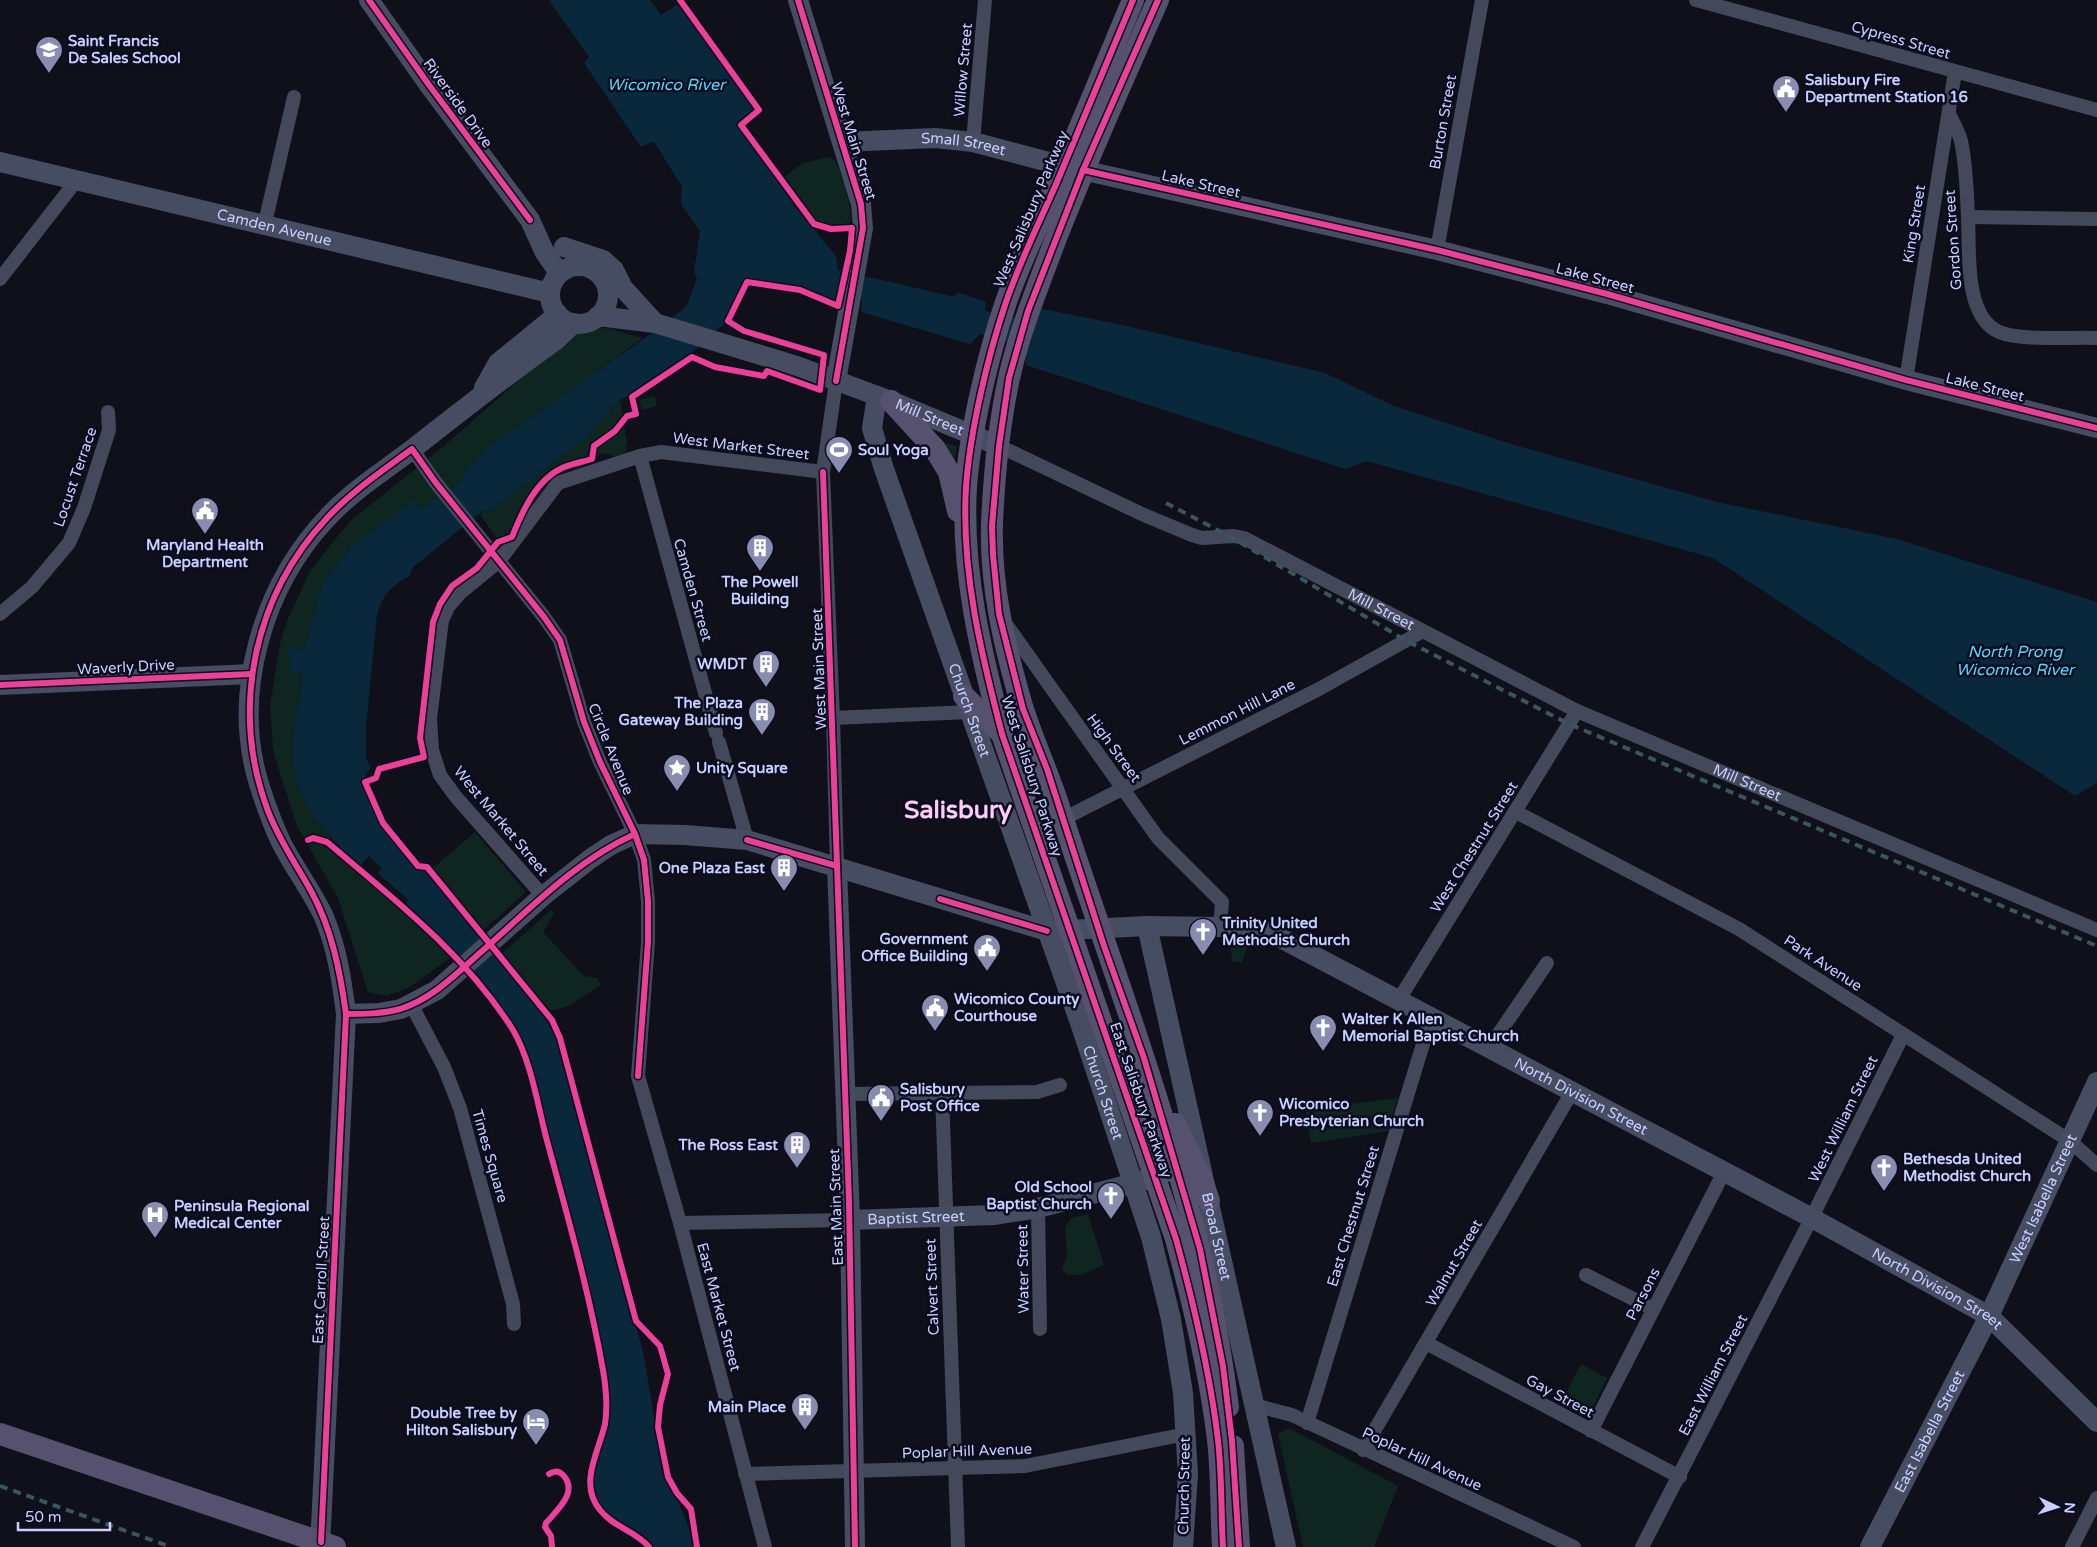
<svg xmlns="http://www.w3.org/2000/svg" width="2097" height="1547" font-family="'Varela Round',sans-serif">
<style>
.green{fill:#0e2520}
.water{fill:#0a283c}
.pier{fill:#0f101a}
.lines{fill:none;stroke-linecap:round;stroke-linejoin:round}
.street{stroke:#44485b;stroke-width:14}
.secondary{stroke:#464c61;stroke-width:20}
.primary{stroke:#56516f;stroke-width:22}
.rail{stroke:#3a555d;stroke-width:4;stroke-dasharray:8 6;stroke-linecap:butt}
.cycleway-casing{stroke:#0b0c1e;stroke-width:9}
.cycleway{stroke:#ea4096;stroke-width:6}
.labels{text-anchor:middle;stroke-width:5;stroke-linejoin:round;paint-order:stroke}
.street-label{font-size:15px;fill:#c9cfff;stroke:#0b0c1e}
.poi-label{font-size:15px;font-weight:bold;fill:#c9cfff;stroke:#0b0c1e;text-anchor:start}
.water-label{font-size:16px;font-style:italic;fill:#57d7ff;stroke:#0b0c1e}
.town-label{font-size:25px;font-weight:bold;fill:#ffcbf8;stroke:#0b0c1e}
</style>
<rect width="100%" height="100%" fill="#0f101a"/>
<g class="green">
<path d="M829,157l6,3c6,13 21,54 14,66 -38,9 -49,-23 -65,-49l19,-14z"/>
<path d="M607,328l36,10 -170,126 -8,7 -4,10 -40,29 -5,-7 -63,42 -31,39 -17,64 -15,1 13,29 -9,54 -1,28 12,40 27,38 76,67 48,49 -48,34 -22,8 -18,-4 -30,-94 -41,-72 -24,-75 -3,-45 10,-62 7,-23 23,-50 40,-50 95,-76 114,-100 20,-14z"/>
<path d="M655,396l2,10 -15,4 -3,-10z"/>
<path d="M620,400l7,41 -2,13 -10,3 -9,-4 -51,14 -10,8 -24,33 -14,28 -9,3 -18,-24 5,-5 4,2 96,-73z"/>
<path d="M939,441l18,5 -4,21z"/>
<path d="M475,832l51,60 -47,42 -51,-62z"/>
<path d="M551,910l3,3 -11,19 41,44 13,2 4,7 -33,21 -25,7 -45,-56z"/>
<path d="M1229,938h21l-8,25 -10,-2z"/>
<path d="M1398,1098l-10,33 -77,12 -6,-34z"/>
<path d="M1088,1214l16,51 -23,10h-13l-6,-6 5,-14 -2,-27 6,-10z"/>
<path d="M1581,1364l26,14 -19,39 -27,-14z"/>
<path d="M1289,1428l109,58 -24,61h-71l-25,-113z"/>
</g>
<path class="water" d="M549,0h101l11,15 17,-11 76,104 -17,15 57,82 42,51 2,14 117,27 2,-5 29,10 -1,9 50,11 3,-14 89,18 198,47 69,33 124,40 199,56 180,37 200,63v181l-22,13 -362,-238 -346,-97 -22,8 -319,-104v-17l-46,-14 -10,10 -109,-32 1,-14 -25,-4 -1,8 -29,-12 -60,-12 -21,44 -36,32 -48,35 -22,11 -35,39 -96,73 -5,-2 -72,58 -2,8c-17,8 -29,20 -33,39l-11,111v33l5,8 -8,13 8,25 19,31 27,31 9,2 33,40 -1,2c40,44 85,90 106,146l79,295 21,121 22,46 8,28h-40c-14,-23 -48,-24 -58,-52 -11,-34 15,-66 12,-103 -2,-35 -13,-70 -20,-104 -19,-82 -41,-164 -64,-245 -10,-21 -26,-37 -40,-54 -25,-30 -49,-58 -77,-84 -44,-41 -108,-79 -114,-145 -2,-27 6,-56 10,-82l-2,-6 -11,-1 -1,-22 16,-1 17,-64 31,-39 58,-42h5l5,6 40,-28 4,-10 25,-25 147,-102 49,-37 11,-28 -3,-7 6,-41 -19,-27 1,-17 -28,-46 -13,6 -57,-84 5,-6z"/>
<path class="pier" d="M369,856l13,12 -4,5 31,27 -3,4 -45,-39z"/>
<g class="lines">
<g class="street">
<path d="M1696,0l401,110"/>
<path d="M1949,114c4,8 10,18 12,27 5,22 6,53 7,76 2,32 -5,99 31,115 22,9 72,5 98,6"/>
<path d="M973,142l12,-142"/>
<path d="M1968,217l129,2"/>
<path d="M265,223l29,-126"/>
<path d="M1437,250l45,-250"/>
<path d="M0,279l76,-98"/>
<path d="M1906,380l49,-308"/>
<path d="M836,381l-13,91 10,246 4,148"/>
<path id="s1" d="M999,446l145,69 48,20 10,3 32,-2 10,2 333,173 520,219"/>
<path d="M412,449l24,34 108,134 16,23 24,82 16,40 35,72 9,26 4,41v41l-10,134 42,147 85,324"/>
<path d="M640,456l76,277"/>
<path d="M0,614l32,-27 37,-44 15,-35 25,-78 -1,-18"/>
<path d="M1008,627l150,211 64,64 -2,25"/>
<path d="M833,718l136,-6"/>
<path d="M719,742l28,98"/>
<path d="M1516,812l223,117 331,212 27,24"/>
<path d="M1063,819l256,-130 104,-58"/>
<path d="M543,896l-87,-99 -16,-22 -8,-25 -2,-31 12,-99 6,-13 12,-14 39,-32 59,-78 82,-27 21,-4 162,20"/>
<path d="M1398,1001l179,-290"/>
<path d="M411,1004l33,63 16,41 53,196 1,20"/>
<path d="M1489,1048l58,-85"/>
<path d="M942,1093l16,454"/>
<path d="M845,1094l192,-2 23,-7"/>
<path d="M1038,1208l2,121"/>
<path d="M680,1223l170,-3"/>
<path d="M1586,1275l67,34"/>
<path d="M1426,1343l254,134"/>
<path d="M1254,1405l38,10 282,132"/>
<path d="M1307,1423l124,-405"/>
<path d="M1591,1431l133,-259"/>
<path d="M1363,1450l209,-358"/>
<path d="M745,1474l280,-8 161,-32"/>
<path d="M1642,1547l165,-320 96,-192"/>
<path d="M2072,1547l25,-49"/>
</g>
<g class="secondary">
<path d="M369,0l60,85 101,135 14,31 15,22"/>
<path d="M798,0l63,204 2,24 -27,153"/>
<path id="s2" d="M842,142l93,-4 38,4 91,24 373,84 170,44 299,86 191,48"/>
<path id="s3" d="M0,162l550,131"/>
<path d="M564,247l39,13 11,10 9,18 32,35"/>
<circle cx="579" cy="295" r="29"/>
<path id="s4" d="M598,316l57,7 142,43 94,35 108,45"/>
<path d="M484,388l14,-25 60,-49"/>
<path id="s5" d="M877,396l-5,32 12,41 195,551 72,217 20,82 12,74 5,81 -5,73"/>
<path d="M0,685l252,-11"/>
<path d="M837,866l13,354 5,327"/>
<path id="s6" d="M1147,926l139,621"/>
<path id="s7" d="M346,1014l33,-1 22,-4 36,-19 106,-94 47,-37 21,-14 24,-11 50,1 62,5 300,91 100,-5 73,1 49,5 543,286 177,98 108,106"/>
<path id="s8" d="M850,1220l144,-5 44,-7 116,-30 22,-11"/>
<path d="M320,1547l26,-533c-4,-33 -9,-66 -22,-97 -12,-26 -30,-49 -43,-75 -9,-19 -16,-39 -22,-58 -28,-91 4,-198 68,-266 26,-28 57,-47 87,-70 47,-37 93,-73 142,-108l18,-17"/>
<path id="s9" d="M1870,1547l119,-231 108,-234"/>
</g>
<g class="primary">
<path d="M1133,0c-26,61 -50,121 -76,182 -17,39 -37,79 -51,120 -18,53 -36,129 -40,185 -5,84 15,166 36,247l174,505c18,66 34,133 42,201 4,35 3,72 5,107"/>
<path d="M1158,0c-35,79 -70,157 -102,238 -17,46 -36,91 -47,140 -10,47 -15,98 -17,146 -2,62 13,124 30,182 11,35 27,69 38,104 64,196 143,391 168,597"/>
<path d="M891,401l44,48 14,23 9,39"/>
<path d="M964,696l36,36"/>
<path d="M1175,1124l26,53 8,24"/>
<path d="M0,1434l335,113"/>
<path d="M1233,1446l6,101"/>
</g>
<g class="rail">
<path d="M1166,503l63,33 176,104 164,84 528,222"/>
<path d="M0,1486l171,61"/>
</g>
<defs>
<g id="cycleway">
<path d="M369,0l60,85 101,135"/>
<path d="M680,0l79,110 -18,15 73,99 17,5 21,-1 -2,23 -12,55 -38,-16 -53,-8 -19,39 16,10 80,24 -4,35 -53,-19 -3,5 -49,-9 -23,-10 -60,40 4,17 -9,2 -12,15 -21,15 -2,13c-10,3 -21,5 -30,9 -26,12 -40,44 -50,69l-14,5 -21,26 -25,18 -12,18 -7,18 -11,98 -2,18 4,19 -45,12 -3,9 -11,4 18,41 35,43 9,1 125,153 8,18 76,283 24,25 8,28 -8,31 -2,22 10,50 9,16 14,16 6,38"/>
<path d="M798,0l63,204 2,24 -27,153"/>
<path d="M1133,0c-26,61 -50,121 -76,182 -17,39 -37,79 -51,120 -18,53 -36,129 -40,185 -5,84 15,166 36,247l174,505c18,66 34,133 42,201 4,35 3,72 5,107"/>
<path d="M1158,0l-75,170 -55,141 -19,67 -10,68 -7,80 1,29 6,59 24,95 24,60 57,177 40,112 56,191 23,117 9,75 7,106"/>
<path d="M1083,170l354,80 170,44 299,86 191,48"/>
<path d="M823,472l26,729 6,346"/>
<path d="M0,685l252,-11"/>
<path d="M308,840l5,-2 14,4c67,57 139,113 186,188 18,31 24,72 33,107 21,77 43,154 57,233 3,18 5,36 2,54 -6,27 -27,60 -5,86 13,17 36,21 49,37"/>
<path d="M747,840l90,26"/>
<path d="M940,899l107,32"/>
<path d="M346,1014c18,0 36,0 54,-5 32,-10 56,-35 81,-57 48,-42 94,-91 154,-118"/>
<path d="M549,1474c6,-3 9,-4 14,1 16,17 -6,35 -17,48l-1,4 6,9 1,11"/>
<path d="M321,1542l25,-528c-6,-43 -14,-85 -35,-123 -15,-27 -32,-51 -43,-80 -38,-101 -15,-214 59,-293 25,-27 55,-47 85,-69l24,34 108,134 16,23 24,82 16,40 35,72 9,26 4,41v41l-10,134"/>
</g>
</defs>
<use href="#cycleway" class="cycleway-casing"/>
<use href="#cycleway" class="cycleway"/>
</g>
<defs>
<symbol id="school-pin" viewBox="-11 -11 22 30"><path d="M0 17L-7.5 6A9.5 9.5 0 1 1 7.5 6Z" fill="#888caf" stroke="#0b0c1e"/><path d="M0-5L7-2L0 1L-7-2ZM-4 1L0 2.5L4 1V4Q0 6-4 4Z" fill="#fff"/></symbol>
<symbol id="civic-pin" viewBox="-11 -11 22 30"><path d="M0 17L-7.5 6A9.5 9.5 0 1 1 7.5 6Z" fill="#888caf" stroke="#0b0c1e"/><path d="M-.6-6.5H3V-4.5H.6V-3L4-1V1h2V6H-6V1h2V-1L-.6-3ZM-1.2 2.5V6h2.4V2.5Z" fill="#fff"/></symbol>
<symbol id="stadium-pin" viewBox="-11 -11 22 30"><path d="M0 17L-7.5 6A9.5 9.5 0 1 1 7.5 6Z" fill="#888caf" stroke="#0b0c1e"/><path d="M0-5a6.5 5 0 1 0 0 10a6.5 5 0 1 0 0-10ZM-3.5-1.8h7v3.6h-7Z" fill="#fff"/></symbol>
<symbol id="building-pin" viewBox="-11 -11 22 30"><path d="M0 17L-7.5 6A9.5 9.5 0 1 1 7.5 6Z" fill="#888caf" stroke="#0b0c1e"/><path d="M-4-6H4V6H1V3H-1V6H-4ZM-2.5-4.3h1.7v1.8h-1.7ZM.8-4.3h1.7v1.8H.8ZM-2.5-1h1.7V.8h-1.7ZM.8-1h1.7V.8H.8Z" fill="#fff"/></symbol>
<symbol id="sight-pin" viewBox="-11 -11 22 30"><path d="M0 17L-7.5 6A9.5 9.5 0 1 1 7.5 6Z" fill="#888caf" stroke="#0b0c1e"/><path d="M0-6L1.8-2.2L6-1.7L2.9 1.2L3.7 5.4L0 3.3L-3.7 5.4L-2.9 1.2L-6-1.7L-1.8-2.2Z" fill="#fff"/></symbol>
<symbol id="church-pin" viewBox="-11 -11 22 30"><path d="M0 17L-7.5 6A9.5 9.5 0 1 1 7.5 6Z" fill="#888caf" stroke="#0b0c1e"/><path d="M-1.2-6h2.4v3.5h3.3v2.4h-3.3V6h-2.4V-.1h-3.3v-2.4h3.3Z" fill="#fff"/></symbol>
<symbol id="hospital-pin" viewBox="-11 -11 22 30"><path d="M0 17L-7.5 6A9.5 9.5 0 1 1 7.5 6Z" fill="#888caf" stroke="#0b0c1e"/><path d="M-5-5h3v3.5h4V-5h3V5h-3V1.5h-4V5h-3Z" fill="#fff"/></symbol>
<symbol id="hotel-pin" viewBox="-11 -11 22 30"><path d="M0 17L-7.5 6A9.5 9.5 0 1 1 7.5 6Z" fill="#888caf" stroke="#0b0c1e"/><path d="M-6-4.5h1.5V1H6V5H4.5V3h-9V5H-6ZM-4 0a1.8 1.8 0 1 1 3.6 0ZM.5 0V-2.5h3Q6-2.5 6 0Z" fill="#fff"/></symbol>
</defs>
<g fill-rule="evenodd">
<use href="#school-pin" x="33" y="34" width="32" height="43"/>
<use href="#civic-pin" x="1770" y="73" width="32" height="43"/>
<use href="#stadium-pin" x="823" y="434" width="32" height="43"/>
<use href="#civic-pin" x="189" y="495" width="32" height="43"/>
<use href="#building-pin" x="744" y="532" width="32" height="43"/>
<use href="#building-pin" x="750" y="648" width="32" height="43"/>
<use href="#building-pin" x="746" y="696" width="32" height="43"/>
<use href="#sight-pin" x="661" y="752" width="32" height="43"/>
<use href="#building-pin" x="768" y="852" width="32" height="43"/>
<use href="#church-pin" x="1187" y="916" width="32" height="43"/>
<use href="#civic-pin" x="971" y="932" width="32" height="43"/>
<use href="#civic-pin" x="919" y="992" width="32" height="43"/>
<use href="#church-pin" x="1307" y="1012" width="32" height="43"/>
<use href="#civic-pin" x="865" y="1082" width="32" height="43"/>
<use href="#church-pin" x="1244" y="1097" width="32" height="43"/>
<use href="#building-pin" x="781" y="1129" width="32" height="43"/>
<use href="#church-pin" x="1868" y="1152" width="32" height="43"/>
<use href="#church-pin" x="1095" y="1180" width="32" height="43"/>
<use href="#hospital-pin" x="139" y="1199" width="32" height="43"/>
<use href="#building-pin" x="789" y="1391" width="32" height="43"/>
<use href="#hotel-pin" x="520" y="1406" width="32" height="43"/>
</g>
<g class="labels">
<g class="street-label">
<text transform="translate(1901 40) rotate(16)" y="5">Cypress Street</text>
<text transform="translate(963 70) rotate(-85)" y="5">Willow Street</text>
<text transform="translate(458 103) rotate(54)" y="5">Riverside Drive</text>
<text transform="translate(1443 122) rotate(-80)" y="5">Burton Street</text>
<text transform="translate(854 141) rotate(73)" y="5">West Main Street</text>
<text dy="5" stroke="none"><textPath href="#s2" startOffset="122">Small Street</textPath></text>
<text transform="translate(1201 184) rotate(13)" y="5">Lake Street</text>
<text transform="translate(1031 209) rotate(-67)" y="5">West Salisbury Parkway</text>
<text transform="translate(1914 224) rotate(-81)" y="5">King Street</text>
<text dy="5" stroke="none"><textPath href="#s3" startOffset="282">Camden Avenue</textPath></text>
<text transform="translate(1953 240) rotate(-94)" y="5">Gordon Street</text>
<text transform="translate(1595 278) rotate(15)" y="5">Lake Street</text>
<text transform="translate(1985 387) rotate(14)" y="5">Lake Street</text>
<text dy="5" stroke="none"><textPath href="#s4" startOffset="348">Mill Street</textPath></text>
<text transform="translate(741 446) rotate(7)" y="5">West Market Street</text>
<text transform="translate(75 477) rotate(-71)" y="5">Locust Terrace</text>
<text transform="translate(693 590) rotate(74)" y="5">Camden Street</text>
<text dy="5" stroke="none"><textPath href="#s1" startOffset="420">Mill Street</textPath></text>
<text transform="translate(126 667) rotate(-3)" y="5">Waverly Drive</text>
<text transform="translate(819 669) rotate(-92)" y="5">West Main Street</text>
<text dy="5" stroke="none"><textPath href="#s5" startOffset="331">Church Street</textPath></text>
<text transform="translate(1237 712) rotate(-27)" y="5">Lemmon Hill Lane</text>
<text transform="translate(1114 748) rotate(54)" y="5">High Street</text>
<text transform="translate(611 749) rotate(68)" y="5">Circle Avenue</text>
<text transform="translate(1032 776) rotate(72)" y="5">West Salisbury Parkway</text>
<text dy="5" stroke="none"><textPath href="#s1" startOffset="825">Mill Street</textPath></text>
<text transform="translate(501 821) rotate(50)" y="5">West Market Street</text>
<text transform="translate(1474 847) rotate(-58)" y="5">West Chestnut Street</text>
<text transform="translate(1823 963) rotate(33)" y="5">Park Avenue</text>
<text dy="5" stroke="none"><textPath href="#s5" startOffset="736">Church Street</textPath></text>
<text dy="5" stroke="none"><textPath href="#s7" startOffset="1350">North Division Street</textPath></text>
<text transform="translate(1141 1100) rotate(71)" y="5">East Salisbury Parkway</text>
<text transform="translate(1843 1119) rotate(-64)" y="5">West William Street</text>
<text transform="translate(490 1156) rotate(74)" y="5">Times Square</text>
<text dy="5" stroke="none"><textPath href="#s9" startOffset="389">West Isabella Street</textPath></text>
<text transform="translate(836 1207) rotate(-92)" y="5">East Main Street</text>
<text transform="translate(1353 1216) rotate(-73)" y="5">East Chestnut Street</text>
<text dy="5" stroke="none"><textPath href="#s8" startOffset="66">Baptist Street</textPath></text>
<text dy="5" stroke="none"><textPath href="#s6" startOffset="318">Broad Street</textPath></text>
<text transform="translate(1454 1263) rotate(-60)" y="5">Walnut Street</text>
<text transform="translate(1023 1269) rotate(-91)" y="5">Water Street</text>
<text transform="translate(321 1280) rotate(-87)" y="5">East Carroll Street</text>
<text transform="translate(932 1287) rotate(-92)" y="5">Calvert Street</text>
<text dy="5" stroke="none"><textPath href="#s7" startOffset="1755">North Division Street</textPath></text>
<text transform="translate(1643 1294) rotate(-63)" y="5">Parsons</text>
<text transform="translate(719 1307) rotate(75)" y="5">East Market Street</text>
<text transform="translate(1713 1375) rotate(-63)" y="5">East William Street</text>
<text transform="translate(1560 1396) rotate(28)" y="5">Gay Street</text>
<text dy="5" stroke="none"><textPath href="#s9" startOffset="130">East Isabella Street</textPath></text>
<text transform="translate(967 1451) rotate(-2)" y="5">Poplar Hill Avenue</text>
<text transform="translate(1422 1459) rotate(25)" y="5">Poplar Hill Avenue</text>
<text transform="translate(1184 1486) rotate(-89)" y="5">Church Street</text>
</g>
<g class="poi-label">
<text x="68" y="46">Saint Francis<tspan x="68" dy="17">De Sales School</tspan></text>
<text x="1805" y="85">Salisbury Fire<tspan x="1805" dy="17">Department Station 16</tspan></text>
<text x="858" y="455">Soul Yoga</text>
<text x="205" y="550" text-anchor="middle">Maryland Health<tspan x="205" dy="17">Department</tspan></text>
<text x="760" y="587" text-anchor="middle">The Powell<tspan x="760" dy="17">Building</tspan></text>
<text x="747" y="669" text-anchor="end">WMDT</text>
<text x="743" y="708" text-anchor="end">The Plaza<tspan x="743" dy="17">Gateway Building</tspan></text>
<text x="696" y="773">Unity Square</text>
<text x="765" y="873" text-anchor="end">One Plaza East</text>
<text x="1222" y="928">Trinity United<tspan x="1222" dy="17">Methodist Church</tspan></text>
<text x="968" y="944" text-anchor="end">Government<tspan x="968" dy="17">Office Building</tspan></text>
<text x="954" y="1004">Wicomico County<tspan x="954" dy="17">Courthouse</tspan></text>
<text x="1342" y="1024">Walter K Allen<tspan x="1342" dy="17">Memorial Baptist Church</tspan></text>
<text x="900" y="1094">Salisbury<tspan x="900" dy="17">Post Office</tspan></text>
<text x="1279" y="1109">Wicomico<tspan x="1279" dy="17">Presbyterian Church</tspan></text>
<text x="778" y="1150" text-anchor="end">The Ross East</text>
<text x="1903" y="1164">Bethesda United<tspan x="1903" dy="17">Methodist Church</tspan></text>
<text x="1092" y="1192" text-anchor="end">Old School<tspan x="1092" dy="17">Baptist Church</tspan></text>
<text x="174" y="1211">Peninsula Regional<tspan x="174" dy="17">Medical Center</tspan></text>
<text x="786" y="1412" text-anchor="end">Main Place</text>
<text x="517" y="1418" text-anchor="end">Double Tree by<tspan x="517" dy="17">Hilton Salisbury</tspan></text>
</g>
<g class="water-label">
<text x="666" y="90">Wicomico River</text>
<text x="2015" y="657">North Prong<tspan x="2015" dy="18">Wicomico River</tspan></text>
</g>
<g class="town-label">
<text x="958" y="818">Salisbury</text>
</g>
</g>
<g transform="translate(2057 1507) rotate(94)" stroke="#0b0c1e" stroke-width="4" paint-order="stroke">
<path d="M0-4L9 19L0 12L-9 19Z" fill="#c9cfff"/>
<text y="-8" font-size="14" font-weight="bold" text-anchor="middle" fill="#c9cfff">N</text>
</g>
<path d="M18 1522v8h92v-8" fill="none" stroke="#c9cfff" stroke-width="2.5"/>
<text x="25" y="1522" font-size="15" fill="#c9cfff" stroke="#0b0c1e" stroke-width="4" paint-order="stroke">50 m</text>
</svg>
